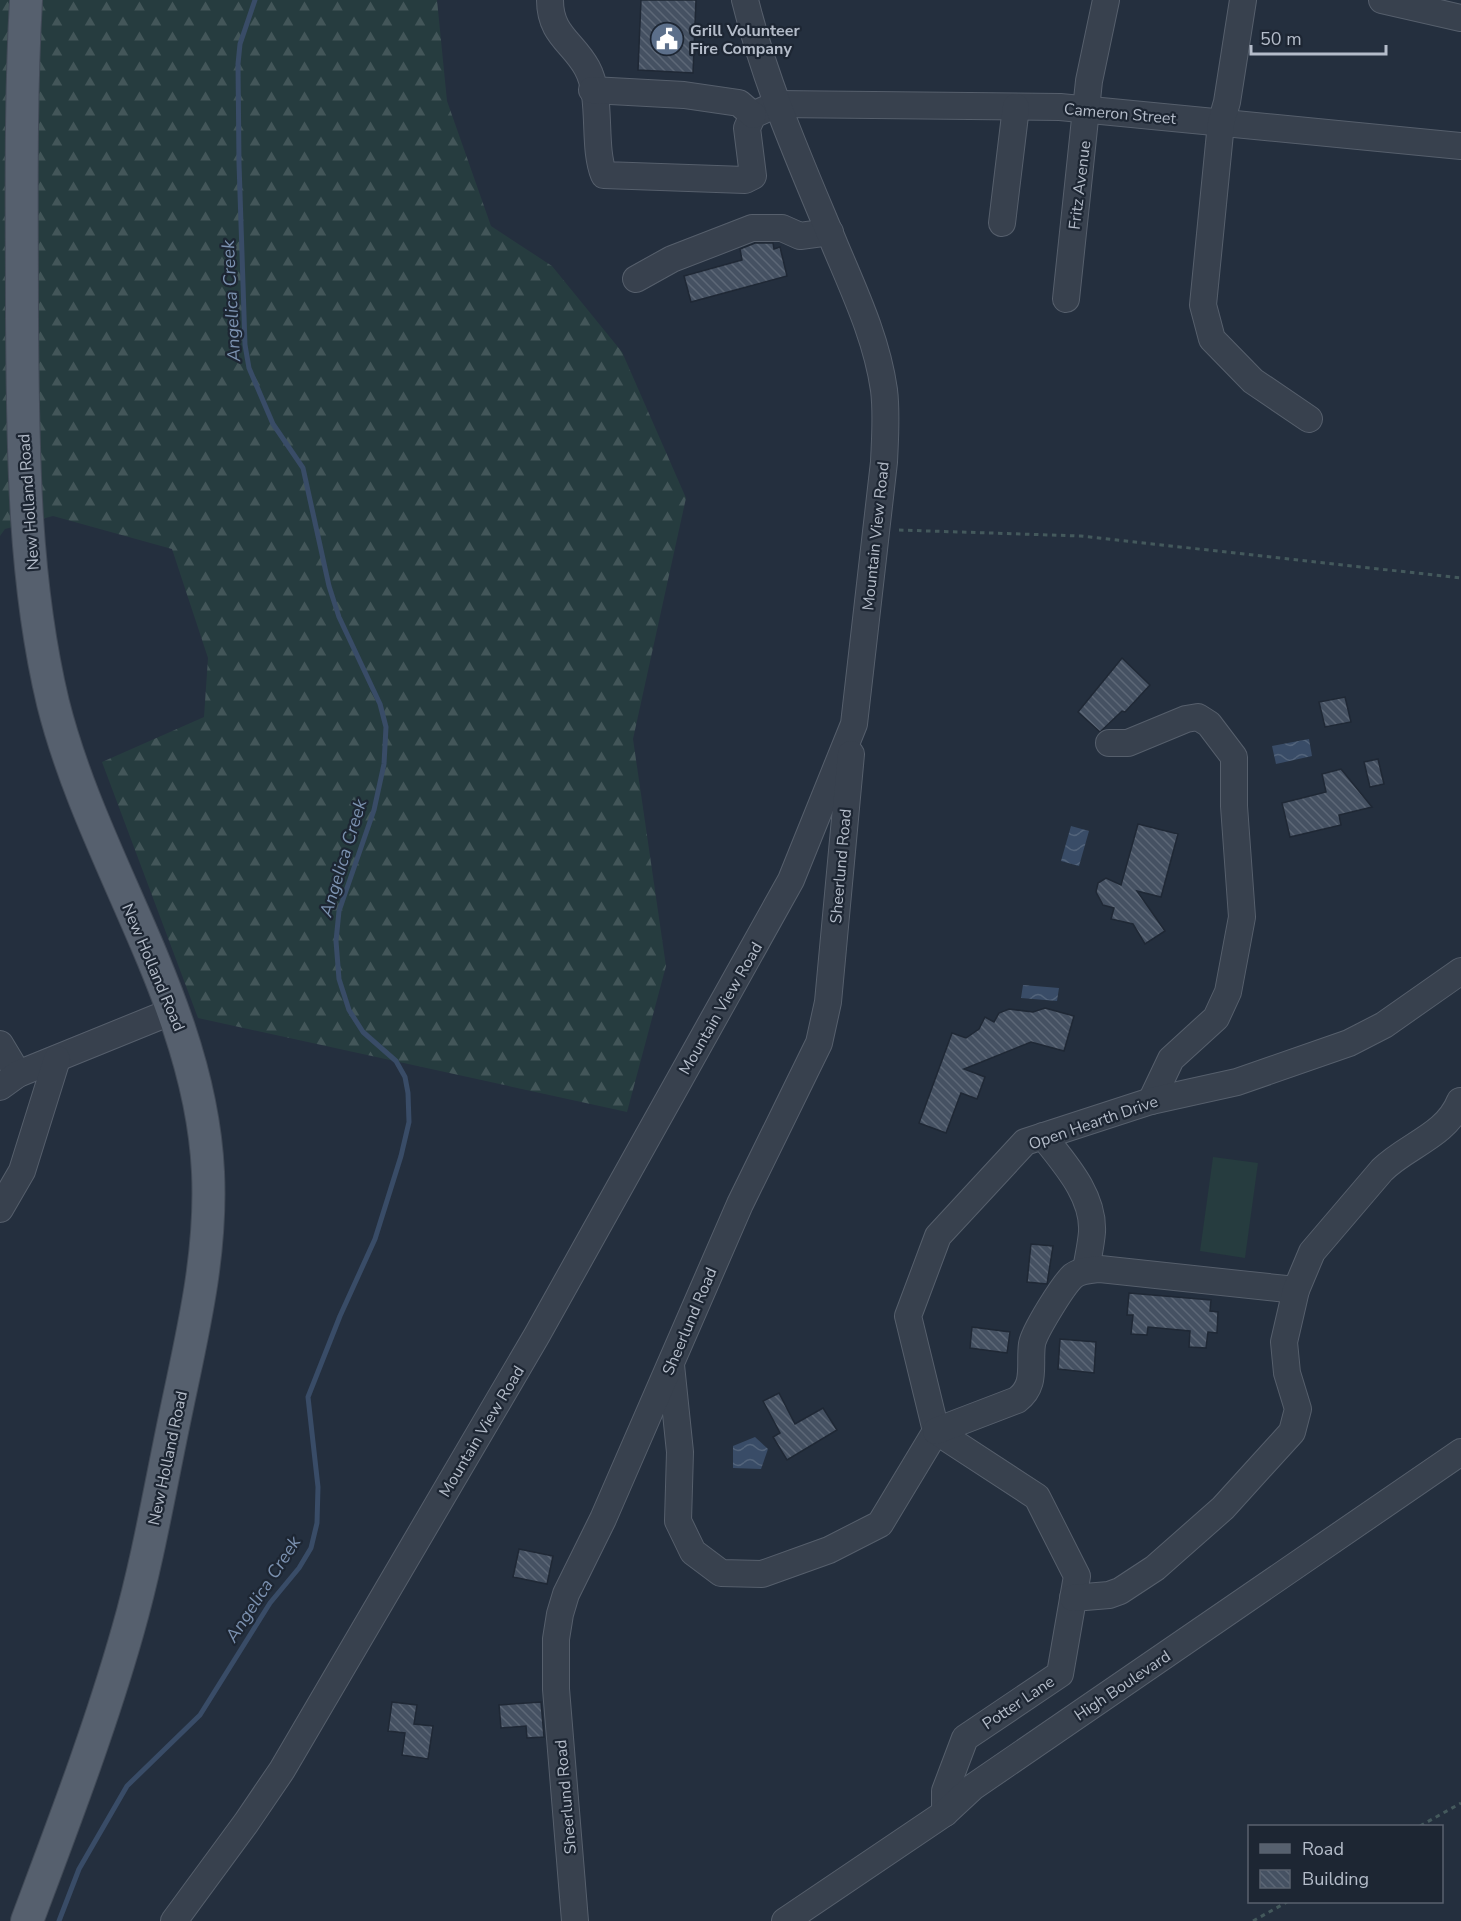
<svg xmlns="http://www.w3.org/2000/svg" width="1461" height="1921" font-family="'Nunito Sans',sans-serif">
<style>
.grass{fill:#263c3f}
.forest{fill:url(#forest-firs)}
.water{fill:url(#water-waves)}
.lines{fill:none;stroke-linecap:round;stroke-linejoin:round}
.stream{stroke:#394c67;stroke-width:5}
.building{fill:url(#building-back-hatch);stroke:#1f2835;stroke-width:1.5}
.minor-casing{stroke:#565f6c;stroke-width:28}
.major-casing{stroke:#414a57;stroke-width:34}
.path{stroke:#44595c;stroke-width:3;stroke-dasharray:4.5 4.5;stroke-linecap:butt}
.minor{stroke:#38414e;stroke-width:26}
.major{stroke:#56606e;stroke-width:32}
.labels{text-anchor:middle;stroke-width:4.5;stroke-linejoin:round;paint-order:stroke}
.poi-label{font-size:16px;font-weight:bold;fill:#b4bcc9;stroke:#1d2633;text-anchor:start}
.street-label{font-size:16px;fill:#b4bcc9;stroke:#1d2633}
.water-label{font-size:18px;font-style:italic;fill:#7c92b1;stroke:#1d2633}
</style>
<defs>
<pattern id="forest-firs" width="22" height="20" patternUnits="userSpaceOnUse" patternTransform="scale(1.5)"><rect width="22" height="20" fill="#263c3f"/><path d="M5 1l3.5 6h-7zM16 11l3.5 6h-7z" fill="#435659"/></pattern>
<pattern id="water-waves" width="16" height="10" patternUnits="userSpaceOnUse" patternTransform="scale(1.5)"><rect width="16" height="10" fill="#394c67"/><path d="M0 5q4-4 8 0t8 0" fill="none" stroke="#53647b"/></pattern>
<pattern id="building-back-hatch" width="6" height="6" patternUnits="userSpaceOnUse" patternTransform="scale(1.5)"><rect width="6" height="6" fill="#455162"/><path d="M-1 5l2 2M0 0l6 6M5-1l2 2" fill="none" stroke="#5d6877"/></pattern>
</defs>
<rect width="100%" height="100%" fill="#242f3e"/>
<path class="grass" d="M1213,1157l45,6 -13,95 -45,-7z"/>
<path class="forest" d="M0,0h437l10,101 44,125 61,40 70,86 64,146 -53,241 33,227 -39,146 -429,-94 -96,-256 102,-45 4,-59 -36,-109 -119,-33 -48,13 -5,7z"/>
<g class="water">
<path d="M1309,739l3,17 -36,8 -4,-18z"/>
<path d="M1071,826l18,5 -10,35 -18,-5z"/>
<path d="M1023,985l36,3 -2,13 -36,-3z"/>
<path d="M755,1437l13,12 -7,20 -28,-1v-22z"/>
</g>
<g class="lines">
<path class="stream" d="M59,1921l20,-52 48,-83 73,-71 70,-112 29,-35 12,-20 6,-25 1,-36 -10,-90 32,-81 35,-77 26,-83 8,-34 -1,-29 -3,-16 -9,-16 -33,-29 -14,-22 -10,-31 -3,-38 3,-30 35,-101 10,-46 2,-37 -6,-23 -41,-87 -10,-31 -26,-118 -30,-44 -24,-56 -4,-23 -6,-182 -1,-99 2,-20 15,-44"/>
</g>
<g class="building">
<path d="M641,0h55l-3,73 -55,-3z"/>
<path d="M755,243h18l1,6 6,-2 7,29 -96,26 -7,-26 58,-16 -2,-11z"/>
<path d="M1122,658l28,27 -25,27 -3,-1 -22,21 -22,-20z"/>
<path d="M1345,697l6,25 -26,5 -6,-25z"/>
<path d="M1378,759l6,25 -14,3 -6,-25z"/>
<path d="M1341,769l31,38 -33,8 2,10 -51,12 -8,-34 44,-11 -4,-18z"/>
<path d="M1138,824l40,10 -17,63 -24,-6 28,40 -20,13 -12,-20 -22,-5 3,-11 -11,-3 -7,-13 2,-9 8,-5 15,7z"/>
<path d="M1045,1008l29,8 -10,35 -33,-9 -67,27 21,8 -8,22 -16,-6 -15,40 -27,-10 33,-90 14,5 13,-9 6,-12 9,5 5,-9 10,-4 24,3z"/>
<path d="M1031,1244l22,2 -6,38 -20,-2z"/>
<path d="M1129,1293l82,7 -1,11 8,1 -1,21 -9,-1 -2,16 -17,-1 1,-16 -42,-4 -1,8 -16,-1 2,-19h-6z"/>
<path d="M972,1327l38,5 -3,21 -37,-5z"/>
<path d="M1060,1339l36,3 -2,31 -36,-4z"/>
<path d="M779,1393l16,31 28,-16 14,22 -50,30 -14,-23 7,-4 -17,-32z"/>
<path d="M519,1549l34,7 -6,28 -34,-7z"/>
<path d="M392,1702l25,3 -3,19 19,2 -5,33 -26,-4 3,-22 -17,-2z"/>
<path d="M541,1702l3,35 -17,1 -1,-12 -25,2 -2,-23z"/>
</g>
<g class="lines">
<defs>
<g id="minor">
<path d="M550,0c0,35 23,42 37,68 16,29 5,78 17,107l141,5 8,-4 -6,-48 6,-13 24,-11 283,3 401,39"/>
<path d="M1243,0l-16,102 -6,21 -18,182 9,34 41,42 56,38"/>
<path d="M1382,0l79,18"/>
<path d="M592,90l92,5 55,8 14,12"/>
<path d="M1002,223l14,-116"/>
<path d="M636,279l36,-20 80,-31h30l18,8 30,-4"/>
<path d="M1066,299l23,-218 17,-81"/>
<path d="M1109,743h19l58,-24 12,-2 11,7 25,33v49l8,111 -14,75 -12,26 -45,41 -20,42"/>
<path d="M0,1044l18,30"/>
<path d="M0,1087l18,-13 155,-63"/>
<path d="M1043,1136c21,27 51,59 49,96 -1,13 -4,25 -6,38"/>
<path d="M0,1209l22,-38 35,-112"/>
<path d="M671,1365l9,87 -2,69 15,31 28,21 41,1 67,-24 51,-26 56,-93 -28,-115 30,-80 87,-94 126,-41 86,-19 112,-39 35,-18 77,-54"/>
<path d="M936,1431l101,66 40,79 -17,98 -95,64 -20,53v22"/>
<path d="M936,1431l81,-31c20,-15 12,-34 15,-56 2,-12 31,-59 41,-68 8,-6 17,-6 27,-7l196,21"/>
<path d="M1073,1598l36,-3 11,-4 35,-23 68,-60 69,-76 6,-23 -11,-36 -3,-31 12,-52 16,-38 70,-82c25,-25 64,-34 78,-69"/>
<path d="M174,1921l72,-98 36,-53 255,-435 254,-455 63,-156 30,-262c1,-24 3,-48 0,-72 -7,-50 -29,-97 -48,-142 -34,-82 -70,-162 -91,-248"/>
<path d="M575,1921l-19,-232v-50l4,-25 6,-20 37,-75 137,-315 79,-161 9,-41 23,-248"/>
<path d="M785,1921l160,-108 28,-26 488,-335"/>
</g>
<path id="major" d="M26,0c-6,106 -4,212 -4,318 1,128 1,260 31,385 40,160 147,301 155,469 4,84 -16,163 -33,245 -15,71 -27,143 -47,213 -28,99 -65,195 -101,291"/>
</defs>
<use href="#minor" class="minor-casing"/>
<use href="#major" class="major-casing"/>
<g class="path">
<path d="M899,530l182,6 380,42"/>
<path d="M1420,1826l41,-23"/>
<path d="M1253,1921l34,-19"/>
</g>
<use href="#minor" class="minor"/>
<use href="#major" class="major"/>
</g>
<defs>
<symbol id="civic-disc" viewBox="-11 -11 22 22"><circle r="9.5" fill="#5c6f8a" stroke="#1d2633"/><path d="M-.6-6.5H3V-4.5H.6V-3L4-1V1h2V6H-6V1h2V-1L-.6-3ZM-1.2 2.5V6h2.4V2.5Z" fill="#fff"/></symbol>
</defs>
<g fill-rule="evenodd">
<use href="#civic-disc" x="648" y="20" width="38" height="38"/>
</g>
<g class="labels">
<g class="poi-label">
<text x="690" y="36">Grill Volunteer<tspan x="690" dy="18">Fire Company</tspan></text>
</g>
<g class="street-label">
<text transform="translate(1120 113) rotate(5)" y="6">Cameron Street</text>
<text transform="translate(1079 185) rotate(-83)" y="6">Fritz Avenue</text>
<text transform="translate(28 502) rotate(-94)" y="6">New Holland Road</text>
<text transform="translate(875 536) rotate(-84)" y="6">Mountain View Road</text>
<text transform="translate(840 866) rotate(-85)" y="6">Sheerlund Road</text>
<text transform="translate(154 967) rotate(67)" y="6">New Holland Road</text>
<text transform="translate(720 1008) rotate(-60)" y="6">Mountain View Road</text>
<text transform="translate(1093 1122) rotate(-19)" y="6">Open Hearth Drive</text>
<text transform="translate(689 1321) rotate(-67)" y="6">Sheerlund Road</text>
<text transform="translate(481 1431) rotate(-59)" y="6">Mountain View Road</text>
<text transform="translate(167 1458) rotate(-78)" y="6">New Holland Road</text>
<text transform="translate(1122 1685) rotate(-34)" y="6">High Boulevard</text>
<text transform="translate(1018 1702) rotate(-34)" y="6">Potter Lane</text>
<text transform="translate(565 1797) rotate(-95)" y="6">Sheerlund Road</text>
</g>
<g class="water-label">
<text transform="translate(231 301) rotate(-93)" y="6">Angelica Creek</text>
<text transform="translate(343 858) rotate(-73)" y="6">Angelica Creek</text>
<text transform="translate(263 1589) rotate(-57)" y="6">Angelica Creek</text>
</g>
</g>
<rect x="1248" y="1825" width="195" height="78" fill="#1d2633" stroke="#59626f" stroke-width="1.5"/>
<rect x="1260" y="1844" width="30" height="9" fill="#56606e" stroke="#59626f" stroke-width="1.5"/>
<text x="1302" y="1855" font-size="18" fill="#b4bcc9">Road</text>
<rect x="1260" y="1870" width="30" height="18" fill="url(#building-back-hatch)" stroke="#59626f" stroke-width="1.5"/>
<text x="1302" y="1885" font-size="18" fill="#b4bcc9">Building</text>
<path d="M1251 45v9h135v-9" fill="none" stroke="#b4bcc9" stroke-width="3"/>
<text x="1260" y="45" font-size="18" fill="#b4bcc9" stroke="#1d2633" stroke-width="4.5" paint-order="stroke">50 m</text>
</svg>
